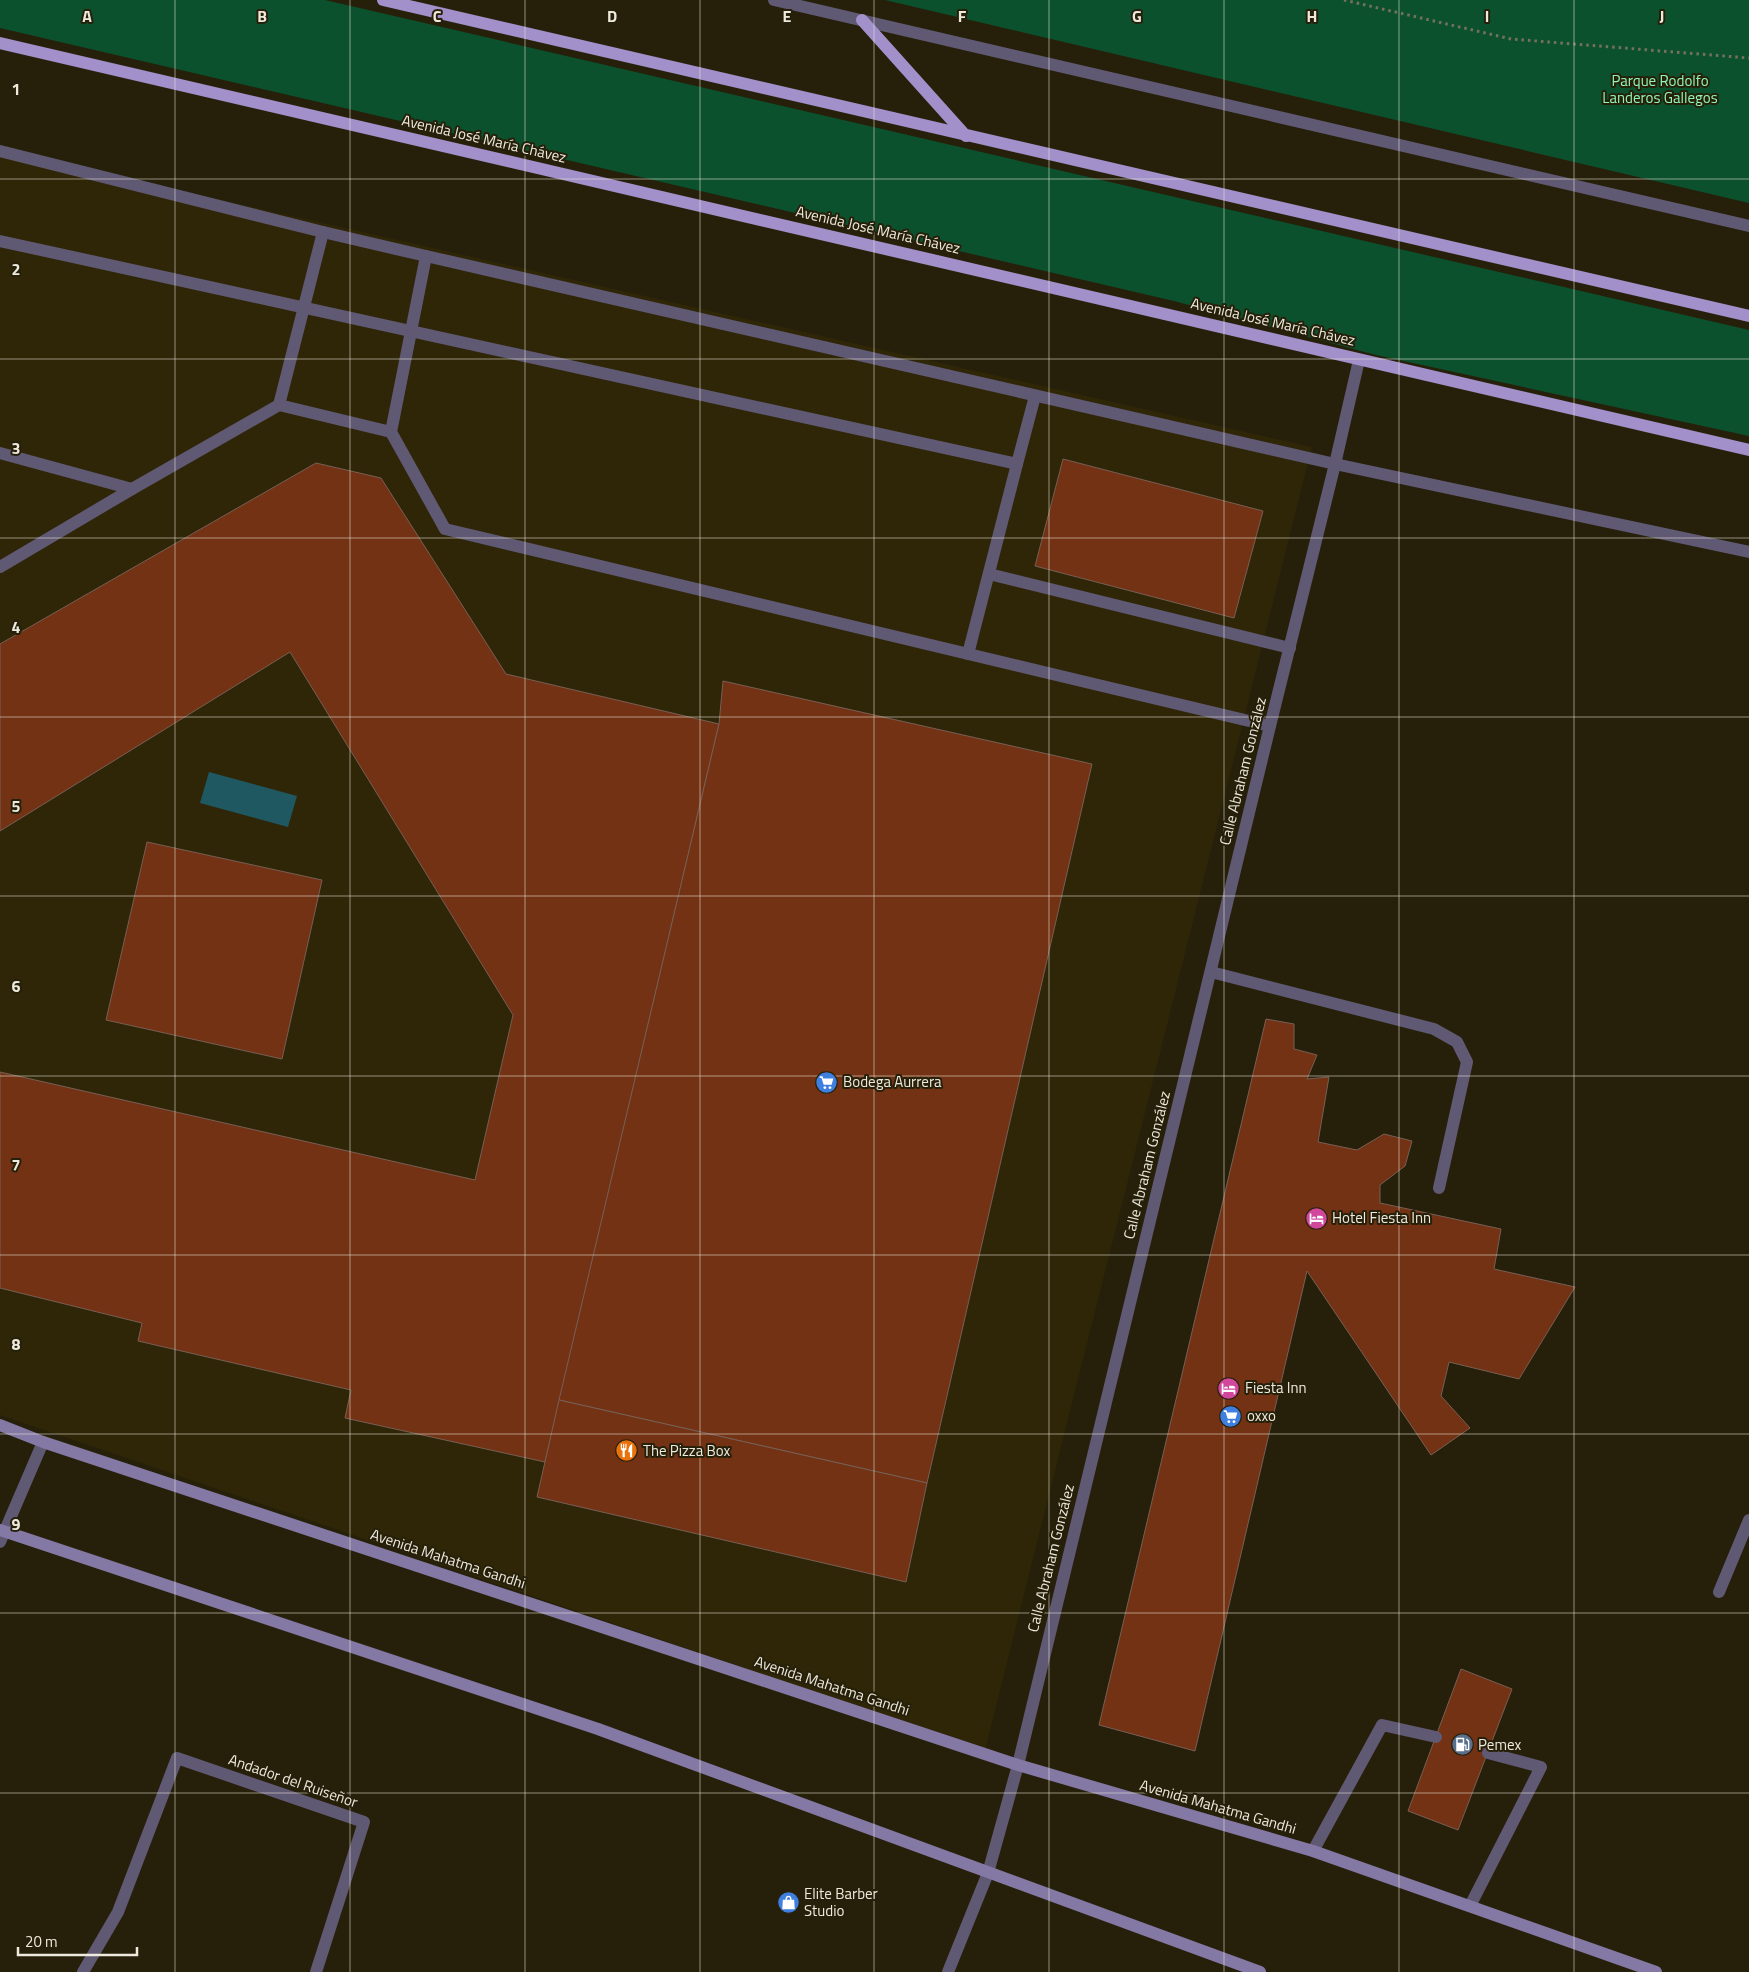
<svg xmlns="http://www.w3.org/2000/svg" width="1749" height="1972" font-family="'Titillium Web',sans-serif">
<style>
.built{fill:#2f2608}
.green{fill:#0c512e}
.water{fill:#1f5861}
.building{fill:#723213;stroke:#785f55}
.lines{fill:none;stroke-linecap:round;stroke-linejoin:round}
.path{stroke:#76715f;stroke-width:3;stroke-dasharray:2.5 4;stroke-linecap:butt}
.service{stroke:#605974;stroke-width:12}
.minor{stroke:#605974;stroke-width:12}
.tertiary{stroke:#605974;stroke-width:12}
.secondary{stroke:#8478a5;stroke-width:12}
.primary{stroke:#a190ca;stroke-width:12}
.grid{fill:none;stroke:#ede9dc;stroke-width:1;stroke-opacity:0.55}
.labels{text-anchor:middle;stroke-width:4;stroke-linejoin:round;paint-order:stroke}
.park-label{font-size:15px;fill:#8ff4b4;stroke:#26200a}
.street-label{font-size:15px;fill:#ede9dc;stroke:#26200a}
.poi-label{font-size:15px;fill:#ede9dc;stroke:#26200a;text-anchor:start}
.grid-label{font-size:16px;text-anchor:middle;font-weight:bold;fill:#ede9dc;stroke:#26200a;stroke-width:4;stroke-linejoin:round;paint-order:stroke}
</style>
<rect width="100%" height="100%" fill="#26200a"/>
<path class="built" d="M0,150l1312,297 -327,1303 -985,-335z"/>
<g class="green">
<path d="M0,0h325l1424,330v106l-373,-81 -202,-54 -1174,-273z"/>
<path d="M885,0h864v203z"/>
</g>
<path class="water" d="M209,772l88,24 -9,31 -88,-24z"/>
<g class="building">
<path d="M1063,459l200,52 -29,107 -199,-52z"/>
<path d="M316,463l65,15 125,196 213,50 -174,738 -200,-44 6,-28 -213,-49 4,-18 -142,-35v-216l475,108 38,-165 -223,-363 -290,179v-187z"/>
<path d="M723,681l369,83 -165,719 -368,-83 160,-676z"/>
<path d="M147,842l175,38 -40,179 -176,-39z"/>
<path d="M1266,1019l28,5v25l23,6 -10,24 22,-2 -11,65 39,8 27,-16 28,7 -7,25 -25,19v18l121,26 -7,40 81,18 -56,92 -70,-17 -8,34 29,32 -39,27 -124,-184 -112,480 -96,-26z"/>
<path d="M559,1400l368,83 -21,99 -369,-85z"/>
<path d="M1461,1669l51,20 -54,141 -50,-19z"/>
</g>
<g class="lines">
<path class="path" d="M1344,0l167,39 238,19"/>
<g class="service">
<path d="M0,151l323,81 103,24 909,208 414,88"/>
<path d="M0,241l1017,223 -49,190"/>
<path d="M426,256l-35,176 54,97 825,197"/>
<path d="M279,405l44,-173"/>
<path d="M0,453l132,36"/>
<path d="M1017,464l18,-68"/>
<path d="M0,567l132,-78 147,-84 112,27"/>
<path d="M989,574l301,74"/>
<path d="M1211,972l223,57 23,13 10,20 -28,126"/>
<path d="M1719,1592l30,-72"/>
<path d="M1313,1851l69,-126 54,12"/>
<path d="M1470,1906l71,-139 -53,-14"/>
</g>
<g class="minor">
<path d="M83,1972l35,-60 59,-154 187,64 -48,150"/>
<path d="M948,1972l40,-99 30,-108 252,-1039 65,-262 24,-104"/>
</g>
<g class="tertiary">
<path d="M774,0l975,226"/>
<path d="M0,1542l43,-100"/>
</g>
<g class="secondary">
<path d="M0,1425l43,17 975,323 295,86 343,121"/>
<path d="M0,1530l598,199 662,243"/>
</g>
<g class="primary">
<path d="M383,0l1366,316"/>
<path d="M862,20l104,116"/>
<path d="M0,43l1749,407"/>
</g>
</g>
<path class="grid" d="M175,0v1972M350,0v1972M525,0v1972M700,0v1972M874,0v1972M1049,0v1972M1224,0v1972M1399,0v1972M1574,0v1972M0,179h1749M0,359h1749M0,538h1749M0,717h1749M0,896h1749M0,1076h1749M0,1255h1749M0,1434h1749M0,1613h1749M0,1793h1749"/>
<defs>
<symbol id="supermarket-disc" viewBox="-11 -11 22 22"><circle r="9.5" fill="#3f7fe0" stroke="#26200a"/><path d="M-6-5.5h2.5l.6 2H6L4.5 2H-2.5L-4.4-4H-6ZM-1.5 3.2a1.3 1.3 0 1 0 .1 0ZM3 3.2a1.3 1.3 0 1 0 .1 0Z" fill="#fff"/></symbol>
<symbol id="hotel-disc" viewBox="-11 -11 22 22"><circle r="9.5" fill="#d1479c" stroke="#26200a"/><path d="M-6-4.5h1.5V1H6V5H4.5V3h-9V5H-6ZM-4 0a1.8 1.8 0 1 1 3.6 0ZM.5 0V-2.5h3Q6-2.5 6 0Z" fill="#fff"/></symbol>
<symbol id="restaurant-disc" viewBox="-11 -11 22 22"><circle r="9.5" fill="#e8710a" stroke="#26200a"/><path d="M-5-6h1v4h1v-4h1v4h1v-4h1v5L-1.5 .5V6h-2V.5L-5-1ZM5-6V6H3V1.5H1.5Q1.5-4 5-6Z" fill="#fff"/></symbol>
<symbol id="fuel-disc" viewBox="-11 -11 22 22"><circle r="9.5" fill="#5c6f8a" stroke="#26200a"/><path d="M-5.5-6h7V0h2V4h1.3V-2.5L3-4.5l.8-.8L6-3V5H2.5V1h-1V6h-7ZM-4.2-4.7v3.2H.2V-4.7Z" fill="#fff"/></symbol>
<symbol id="shop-disc" viewBox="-11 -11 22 22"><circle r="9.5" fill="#3f7fe0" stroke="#26200a"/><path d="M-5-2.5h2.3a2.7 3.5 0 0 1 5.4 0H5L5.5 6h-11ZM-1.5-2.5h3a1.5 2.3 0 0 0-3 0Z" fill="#fff"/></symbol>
</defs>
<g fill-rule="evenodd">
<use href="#supermarket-disc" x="814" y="1070" width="25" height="25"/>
<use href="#hotel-disc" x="1304" y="1206" width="25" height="25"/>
<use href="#hotel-disc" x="1216" y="1376" width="25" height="25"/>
<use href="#supermarket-disc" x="1218" y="1404" width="25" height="25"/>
<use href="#restaurant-disc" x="614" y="1438" width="25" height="25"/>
<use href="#fuel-disc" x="1450" y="1732" width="25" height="25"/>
<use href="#shop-disc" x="776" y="1890" width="25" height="25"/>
</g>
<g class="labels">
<g class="park-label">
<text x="1660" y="86">Parque Rodolfo<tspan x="1660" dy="17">Landeros Gallegos</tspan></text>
</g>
<g class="street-label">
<text transform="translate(484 139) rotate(13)" y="5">Avenida José María Chávez</text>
<text transform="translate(878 230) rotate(13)" y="5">Avenida José María Chávez</text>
<text transform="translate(1273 322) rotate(13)" y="5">Avenida José María Chávez</text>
<text transform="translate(1243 771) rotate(-76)" y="5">Calle Abraham González</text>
<text transform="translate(1147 1165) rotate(-76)" y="5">Calle Abraham González</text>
<text transform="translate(1051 1558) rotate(-76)" y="5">Calle Abraham González</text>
<text transform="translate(448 1559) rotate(18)" y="5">Avenida Mahatma Gandhi</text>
<text transform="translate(832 1686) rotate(18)" y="5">Avenida Mahatma Gandhi</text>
<text transform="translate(293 1781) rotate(19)" y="5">Andador del Ruiseñor</text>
<text transform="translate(1218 1807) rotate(16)" y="5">Avenida Mahatma Gandhi</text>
</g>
<g class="poi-label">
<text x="843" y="1087">Bodega Aurrera</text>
<text x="1332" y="1223">Hotel Fiesta Inn</text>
<text x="1245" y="1393">Fiesta Inn</text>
<text x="1247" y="1421">oxxo</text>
<text x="643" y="1456">The Pizza Box</text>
<text x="1478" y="1750">Pemex</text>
<text x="804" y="1899">Elite Barber<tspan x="804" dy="17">Studio</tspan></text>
</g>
</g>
<g class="grid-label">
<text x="87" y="22">A</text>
<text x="262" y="22">B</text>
<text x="437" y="22">C</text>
<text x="612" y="22">D</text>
<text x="787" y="22">E</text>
<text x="962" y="22">F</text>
<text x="1137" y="22">G</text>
<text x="1312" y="22">H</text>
<text x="1487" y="22">I</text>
<text x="1662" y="22">J</text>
<text x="16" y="95">1</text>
<text x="16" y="275">2</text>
<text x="16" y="454">3</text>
<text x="16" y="633">4</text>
<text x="16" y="812">5</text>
<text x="16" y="992">6</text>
<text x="16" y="1171">7</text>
<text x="16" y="1350">8</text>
<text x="16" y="1530">9</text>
</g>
<path d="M18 1947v8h119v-8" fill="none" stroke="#ede9dc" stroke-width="2.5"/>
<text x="25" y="1947" font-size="15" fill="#ede9dc" stroke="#26200a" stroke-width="4" paint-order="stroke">20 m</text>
</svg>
